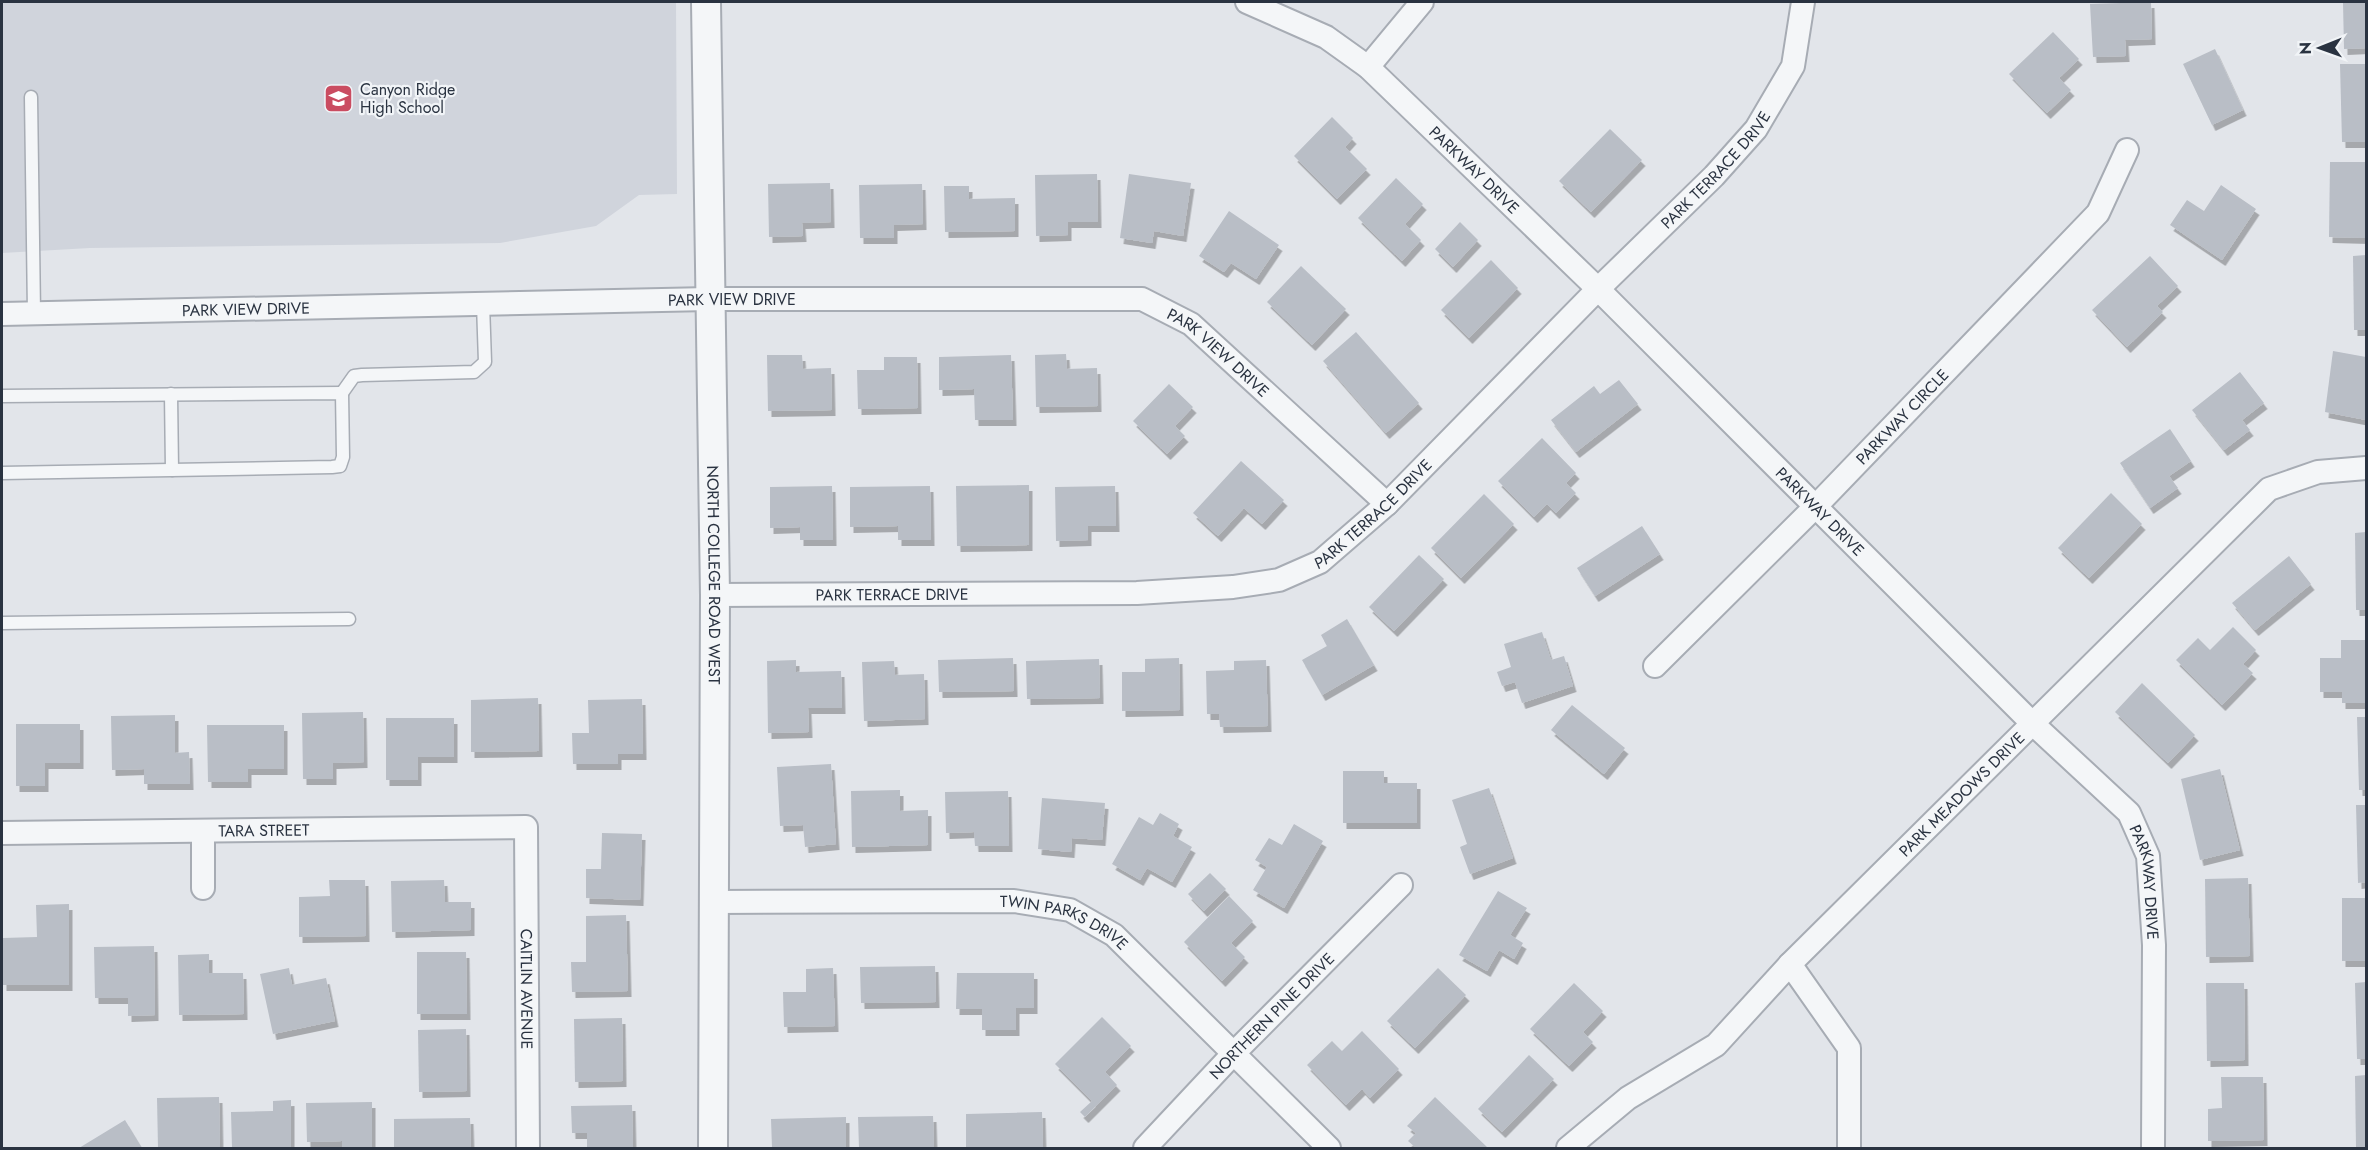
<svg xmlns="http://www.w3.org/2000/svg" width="2368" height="1150" font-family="Jost,sans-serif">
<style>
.built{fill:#d0d4dc}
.building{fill:#b9bec6;filter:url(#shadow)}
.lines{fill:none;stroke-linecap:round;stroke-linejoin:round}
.service-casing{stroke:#a7acb4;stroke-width:15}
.minor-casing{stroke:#a7acb4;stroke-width:26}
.tertiary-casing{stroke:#a7acb4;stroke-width:32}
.service{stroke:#f4f6f8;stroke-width:12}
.minor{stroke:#f4f6f8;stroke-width:22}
.tertiary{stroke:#f4f6f8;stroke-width:28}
.labels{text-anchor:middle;stroke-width:4.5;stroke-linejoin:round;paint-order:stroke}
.poi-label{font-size:16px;fill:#2a3341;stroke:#f1f4f7;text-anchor:start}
.street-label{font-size:16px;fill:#2a3341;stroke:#f1f4f7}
</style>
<defs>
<filter id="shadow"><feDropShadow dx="3.5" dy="6" stdDeviation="0" flood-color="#0004"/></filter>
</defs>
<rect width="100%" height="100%" fill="#e2e5ea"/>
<path class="built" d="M2,2h674l1,192 -38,1 -43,31 -96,17 -410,5 -88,5z"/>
<g class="building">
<path d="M2151,2l1,37 -27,1 1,16 -33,1 -3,-53z"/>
<path d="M2343,2h23v46l-22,1z"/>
<path d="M2053,32l26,27 -20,19 12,12 -24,23 -38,-39z"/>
<path d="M2215,49l28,61 -31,15 -29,-61z"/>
<path d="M2340,64h26v78h-24z"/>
<path d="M1332,117l21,21 -8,9 22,22 -30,30 -43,-43z"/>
<path d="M1610,129l32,31 -51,52 -32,-31z"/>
<path d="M2330,162h36v76l-37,-1z"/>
<path d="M1097,174l1,48h-30v13l-32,1 -1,-61z"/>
<path d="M1129,174l62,9 -8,53 -29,-5 -2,12 -32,-5z"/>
<path d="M1396,178l27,26 -18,20 16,16 -19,21 -44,-43z"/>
<path d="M830,183l1,39 -29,1 1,13 -34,1 -1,-53z"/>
<path d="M922,184l1,40 -29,1v13h-34l-1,-53z"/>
<path d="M2221,185l35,24 -34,51 -52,-35 17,-25 17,11z"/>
<path d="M944,186h25v13l46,-1v33l-70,1z"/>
<path d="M1229,211l50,34 -23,34 -25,-16 -7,9 -25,-16z"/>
<path d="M1460,222l18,18 -25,27 -18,-18z"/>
<path d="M2366,255v75h-12l-1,-74z"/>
<path d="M2150,256l28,30 -21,20 6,6 -36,35 -35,-37z"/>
<path d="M1491,260l27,28 -49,50 -28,-28z"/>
<path d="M1301,266l45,43 -34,36 -45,-43z"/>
<path d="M1356,332l63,71 -33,30 -63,-72z"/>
<path d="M2333,351l33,6v63l-41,-8z"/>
<path d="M1066,354l1,15 30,-1 1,38 -62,1 -1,-52z"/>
<path d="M767,355h35l1,14 28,-1 1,42 -64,1z"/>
<path d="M1011,355l2,65h-38l-1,-31 -35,1v-33z"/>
<path d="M884,357h33l1,51 -60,1 -1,-39h27z"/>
<path d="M2240,372l24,31 -22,17 8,10 -26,20 -32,-40z"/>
<path d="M1619,380l19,24 -62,48 -25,-32 43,-34 6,8z"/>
<path d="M1169,384l24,23 -18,19 10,10 -18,18 -34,-33z"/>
<path d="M2170,429l21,32 -22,15 9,12 -28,20 -30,-45z"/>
<path d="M1542,438l34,35 -10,10 10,10 -20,20 -9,-9 -13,13 -36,-36z"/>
<path d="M1241,461l43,39 -22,24 -18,-16 -26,28 -25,-23z"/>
<path d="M1029,485v60l-72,1 -1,-60z"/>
<path d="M832,486l1,54h-33v-13l-30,1v-41z"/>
<path d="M930,486l1,54h-33v-14l-48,1v-40z"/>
<path d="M1115,486l1,40h-28v14l-32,1 -1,-54z"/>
<path d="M2111,493l31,31 -53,54 -31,-30z"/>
<path d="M1484,494l30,30 -53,54 -30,-30z"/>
<path d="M1642,526l18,28 -65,42 -18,-28z"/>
<path d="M2366,532v78h-10l-1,-77z"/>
<path d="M1419,555l25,24 -50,52 -25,-24z"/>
<path d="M2289,556l22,28 -56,46 -23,-27z"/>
<path d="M1347,619l27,46 -52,30 -20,-35 25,-14 -6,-11z"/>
<path d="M2233,627l23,23 -13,14 10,9 -31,32 -46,-45 22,-22 12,12z"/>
<path d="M1542,632l9,28 13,-4 9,30 -51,17 -7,-21 -13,4 -5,-14 14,-5 -7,-23z"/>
<path d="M2341,640h25v63h-24v-11h-22v-34h21z"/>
<path d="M1013,658l1,33 -75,1 -1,-32z"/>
<path d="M1179,658l1,52 -58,1v-39h23v-13z"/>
<path d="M1099,659l1,39 -73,1 -1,-38z"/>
<path d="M796,660v12l45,-1 1,37h-34l1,24 -41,1 -1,-72z"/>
<path d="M1266,660l2,66 -48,1 -1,-13h-12l-1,-43 28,-1v-9z"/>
<path d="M894,661l1,14 29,-1 1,45 -61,2 -2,-59z"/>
<path d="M2142,683l53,52 -27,28 -53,-51z"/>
<path d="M538,698l1,53 -68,1v-52z"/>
<path d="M642,699l1,55h-25v10h-45l-1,-31h17l-1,-33z"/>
<path d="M1572,705l53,43 -21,26 -53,-44z"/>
<path d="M363,712l1,50 -31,1v16h-30l-1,-66z"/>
<path d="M175,715v38l14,-1 1,32h-46v-15l-32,1 -1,-54z"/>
<path d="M2357,717h9v73h-7z"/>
<path d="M386,718h68v39h-36v23h-32z"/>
<path d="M16,724h64v39h-35v23h-29z"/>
<path d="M207,725h77v44h-36v13h-40z"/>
<path d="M831,764l5,80 -31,3 -2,-22 -23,1 -3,-59z"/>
<path d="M2220,769l20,81 -40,10 -19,-81z"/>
<path d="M1343,771h41v12h33v40h-74z"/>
<path d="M1489,788l24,70 -43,16 -10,-27 7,-3 -15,-44z"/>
<path d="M900,790v21l28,-1v35l-76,2 -1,-56z"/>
<path d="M1008,791l1,55h-34l-1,-14 -28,1 -1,-41z"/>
<path d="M1042,798l63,5 -3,37 -30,-2 -1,14 -33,-3z"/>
<path d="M2356,805h10v77l-8,1z"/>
<path d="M1160,813l19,11 -6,12 19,11 -20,35 -25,-14 -7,12 -28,-16 27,-47 14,8z"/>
<path d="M1294,824l29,17 -39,67 -31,-18 14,-23 -12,-7 14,-22 13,7z"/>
<path d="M602,833l40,1 -2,66 -54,-2v-29h15z"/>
<path d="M1210,873l16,16 -22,22 -16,-17z"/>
<path d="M2248,878l2,78 -44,1 -1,-78z"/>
<path d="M329,880h36l1,56 -67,1v-40l31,-1z"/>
<path d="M444,880l1,22h26v28l-79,2 -1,-51z"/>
<path d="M1498,891l29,17 -17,27 13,8 -9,16 -15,-9 -12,21 -28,-16z"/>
<path d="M1229,896l24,25 -22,22 14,14 -23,24 -38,-39z"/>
<rect x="2342" y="898" width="24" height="63"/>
<path d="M69,904v81h-66v-47l34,-1 -1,-32z"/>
<path d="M626,915l2,76 -56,1 -1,-30h15v-46z"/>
<path d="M154,946l1,69 -27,1v-18h-33l-1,-51z"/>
<path d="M417,952h49l1,62h-50z"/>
<path d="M209,954v19h34l1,41 -65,1 -1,-60z"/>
<path d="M935,966l1,36 -75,1 -1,-36z"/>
<path d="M289,968l3,17 34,-7 9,43 -62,13 -13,-60z"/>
<path d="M833,968l2,58 -51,1 -1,-35h23v-23z"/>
<path d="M1438,968l28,27 -51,53 -28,-27z"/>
<path d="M957,973h77v35h-18v22h-34v-21h-26z"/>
<path d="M2366,982v77h-9l-2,-76z"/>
<path d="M1574,983l29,28 -20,21 10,10 -24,24 -39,-37z"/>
<path d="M2206,983h38l1,77 -38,1z"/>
<path d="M1102,1017l29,29 -26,26 12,13 -32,32 -5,-5 12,-11 -37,-37z"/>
<path d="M622,1018l1,63 -48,1 -1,-63z"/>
<path d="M466,1029l1,62 -48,1 -1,-62z"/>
<path d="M1362,1031l37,38 -29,29 -8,-9 -16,16 -39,-40 25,-24 10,10z"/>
<path d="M1529,1055l25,24 -52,53 -24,-23z"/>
<path d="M2366,1075v73h-10l-1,-72z"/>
<path d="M2221,1077h42l1,63 -56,1v-32l14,-1z"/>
<path d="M219,1097l1,51h-62l-1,-50z"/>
<path d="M1435,1097l52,50 -1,1h-70l-8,-7 8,-8 -9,-7z"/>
<path d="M291,1100v48h-59l-1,-36 42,-1v-10z"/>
<path d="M372,1102v46h-30v-7l-35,1 -1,-39z"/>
<path d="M632,1105l1,43h-46v-15h-15l-1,-27z"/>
<path d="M1042,1112l1,36h-77v-34z"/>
<path d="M933,1116l1,32h-75l-1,-31z"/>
<path d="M846,1117v31h-74l-1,-29z"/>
<path d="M470,1118l1,30h-77v-29z"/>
<path d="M125,1120l17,28h-63z"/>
</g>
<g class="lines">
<defs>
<g id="service">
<path d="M31,97l3,216"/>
<path d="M342,393l12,-17 8,-1 112,-3 11,-10 -2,-58"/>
<path d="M171,394l1,76"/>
<path d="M2,396l340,-3 1,64 -3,9 -8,1 -330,6"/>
<path d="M2,623l347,-4"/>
</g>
<g id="minor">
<path id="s1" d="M1247,2l79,35 42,30 230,222 434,434 97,90 19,43 6,89 -1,203"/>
<path d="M1368,67l54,-65"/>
<path id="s2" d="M2,314l707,-15h433l49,25 196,180"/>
<path id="s3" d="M715,595l422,-2 96,-6 46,-7 41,-18 67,-58 211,-215 116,-113 42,-47 37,-63 10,-64"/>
<path id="s4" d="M1655,666l161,-160 282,-293 29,-63"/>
<path id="s5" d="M2,833l524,-6 2,321"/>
<path d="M203,833v55"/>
<path id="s6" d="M715,902l299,-1 56,9 44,25 215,213"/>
<path d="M1790,964l59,84v100"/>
<path id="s7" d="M1145,1148l89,-95 167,-168"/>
<path id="s8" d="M1568,1148l60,-50 88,-53 74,-81 479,-475 49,-17 48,-4"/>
</g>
<g id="tertiary">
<path id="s9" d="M706,2l9,593 -2,553"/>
</g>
</defs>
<use href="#service" class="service-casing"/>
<use href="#minor" class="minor-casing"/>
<use href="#tertiary" class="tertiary-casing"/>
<use href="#service" class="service"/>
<use href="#minor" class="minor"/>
<use href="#tertiary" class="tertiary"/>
</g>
<defs>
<symbol id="school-square" viewBox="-11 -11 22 22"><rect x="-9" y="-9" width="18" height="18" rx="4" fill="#ca4c61" stroke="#f1f4f7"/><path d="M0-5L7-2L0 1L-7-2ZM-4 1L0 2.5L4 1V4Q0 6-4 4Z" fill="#fff"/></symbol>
</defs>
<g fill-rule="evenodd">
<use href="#school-square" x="322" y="82" width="33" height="33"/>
</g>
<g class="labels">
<g class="poi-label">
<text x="360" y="95">Canyon Ridge<tspan x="360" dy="18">High School</tspan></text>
</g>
<g class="street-label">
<text dy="6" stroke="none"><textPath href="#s3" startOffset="1167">PARK TERRACE DRIVE</textPath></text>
<text dy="6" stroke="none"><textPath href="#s1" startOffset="286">PARKWAY DRIVE</textPath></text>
<text dy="6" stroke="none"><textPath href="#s2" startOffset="730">PARK VIEW DRIVE</textPath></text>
<text dy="6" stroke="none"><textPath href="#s2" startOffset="244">PARK VIEW DRIVE</textPath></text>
<text dy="6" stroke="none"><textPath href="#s2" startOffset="1234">PARK VIEW DRIVE</textPath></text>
<text dy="6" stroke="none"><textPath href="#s4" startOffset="351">PARKWAY CIRCLE</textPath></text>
<text dy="6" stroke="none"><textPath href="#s1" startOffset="772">PARKWAY DRIVE</textPath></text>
<text dy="6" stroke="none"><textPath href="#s3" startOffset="681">PARK TERRACE DRIVE</textPath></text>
<text dy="6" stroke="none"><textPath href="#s9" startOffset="573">NORTH COLLEGE ROAD WEST</textPath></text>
<text dy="6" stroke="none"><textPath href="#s3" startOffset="177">PARK TERRACE DRIVE</textPath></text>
<text dy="6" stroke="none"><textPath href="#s8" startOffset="532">PARK MEADOWS DRIVE</textPath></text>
<text dy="6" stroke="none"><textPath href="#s5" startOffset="262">TARA STREET</textPath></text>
<text dy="6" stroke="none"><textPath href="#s1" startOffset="1276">PARKWAY DRIVE</textPath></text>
<text dy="6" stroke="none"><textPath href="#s6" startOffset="354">TWIN PARKS DRIVE</textPath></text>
<text dy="6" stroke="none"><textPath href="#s5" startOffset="686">CAITLIN AVENUE</textPath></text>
<text dy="6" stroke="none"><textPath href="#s7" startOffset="183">NORTHERN PINE DRIVE</textPath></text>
</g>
</g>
<rect width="2368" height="1150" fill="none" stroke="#2a3341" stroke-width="6"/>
<g transform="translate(2320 48) rotate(269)" stroke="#f1f4f7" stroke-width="4.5" paint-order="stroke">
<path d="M0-4.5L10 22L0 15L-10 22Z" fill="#2a3341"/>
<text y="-9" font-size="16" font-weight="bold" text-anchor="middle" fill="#2a3341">N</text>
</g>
</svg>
